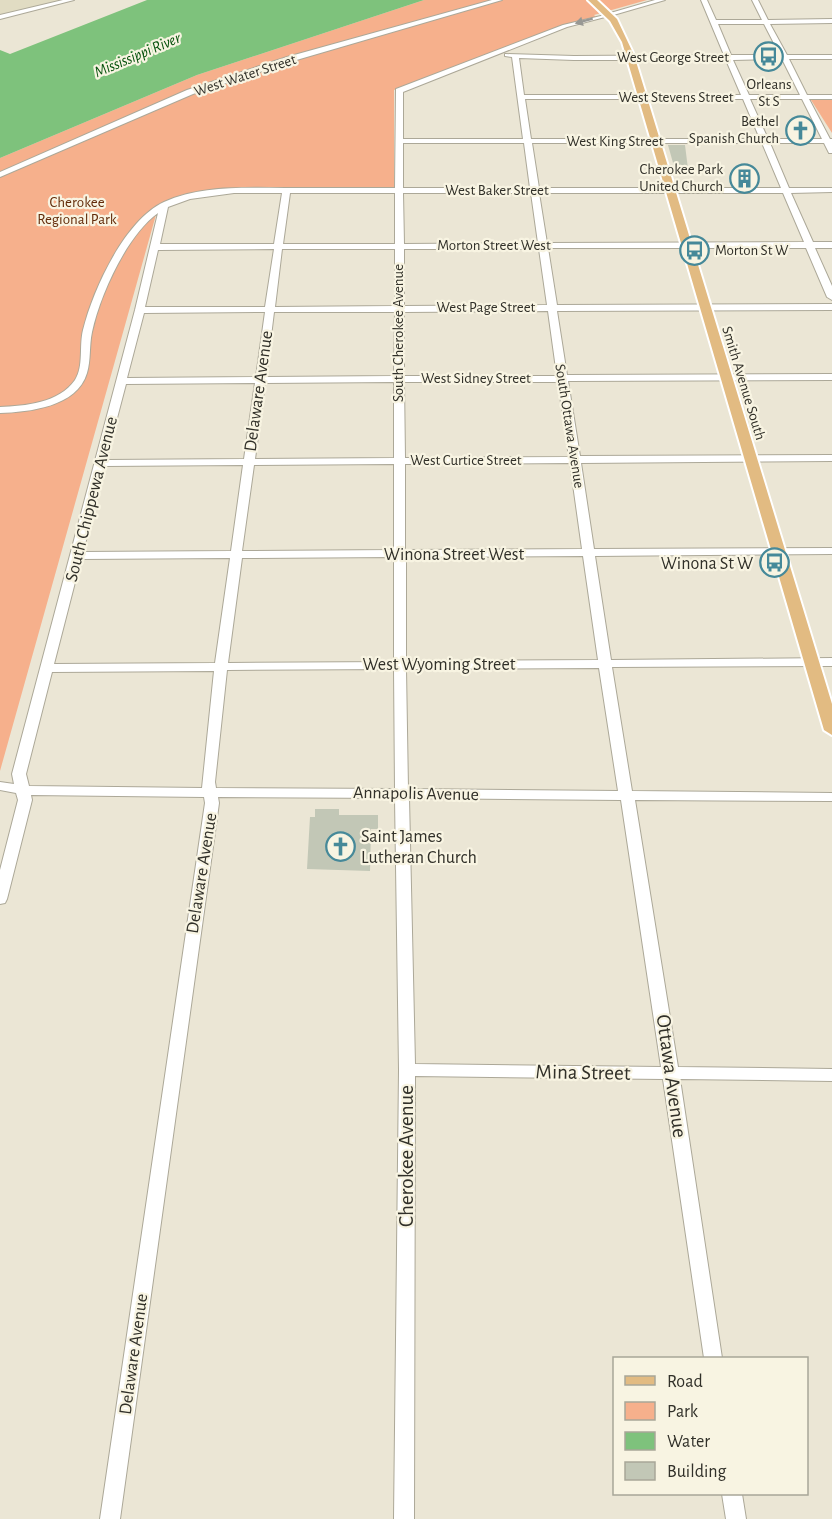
<svg xmlns="http://www.w3.org/2000/svg" width="832" height="1519" font-family="'Alegreya Sans',sans-serif">
<style>
.built{fill:#e1dcc3}
.green{fill:#f6b08c}
.water{fill:#7ec27c}
.building{fill:#c2c7b6}
.lines{fill:none;stroke-linecap:round;stroke-linejoin:round}
.minor-casing{stroke:#aca898;stroke-width:2}
.major-casing{stroke:#fff;stroke-width:4}
.minor{fill:#fff;fill-rule:evenodd}
.major{fill:#e2bb82;fill-rule:evenodd}
.oneway{fill:#989894}
.labels{text-anchor:middle;stroke-width:4.5;stroke-linejoin:round;paint-order:stroke}
.far-street-label{font-size:15px;fill:#313029;stroke:#f8f4e2}
.far-poi-label{font-size:15px;fill:#313029;stroke:#f8f4e2;text-anchor:end}
.far-park-label{font-size:15px;fill:#632c0a;stroke:#f8f4e2}
.far-water-label{font-size:16px;font-style:italic;fill:#06520d;stroke:#f8f4e2}
.street-label{font-size:18px;fill:#313029;stroke:#f8f4e2}
.poi-label{font-size:18px;fill:#313029;stroke:#f8f4e2;text-anchor:end}
.near-street-label{font-size:21px;fill:#313029;stroke:#f8f4e2}
</style>
<rect width="100%" height="100%" fill="#ebe6d5"/>
<path class="built" d="M0,0h65l-65,15z"/>
<g class="green">
<path d="M424,0h223l-53,15 2,2 -202,73v98h-169l-44,7 -22,9 -159,567v-613l197,-83z"/>
<path d="M814,98h18v35l-21,-33z"/>
</g>
<path class="water" d="M147,0h277l-227,75 -197,83v-108l10,4z"/>
<g class="building">
<path d="M668,145h17l3,24 -13,1z"/>
<path d="M315,809h24v6h39v14h-7l-1,42 -63,-2 3,-52h5z"/>
</g>
<g class="lines">
<defs>
<g id="minor">
<path d="M63,0h11l-74,19v-4z"/>
<path d="M492,0h10l-209,61 -100,33 -193,83v-5l187,-82 100,-33z"/>
<path d="M655,0h10l-55,16 -3,-2z"/>
<path d="M701,0h6l9,20h46l-10,-20h6l10,20 64,-1v4l-62,1 17,31h45v4h-43l18,36h25v4h-23l21,40h2v14h-3l-5,-10h-54l19,45h43v4l-41,1 22,49h19v6h-17l17,38v14l-5,-3 -21,-49h-258l9,57 275,-1v6l-275,1 10,64 265,-1v6l-264,1 12,75 252,-1v6l-251,2 13,86 238,-1v6l-237,2 16,104 221,-2v8l-220,1 20,124 200,2v8l-197,-1 43,267 154,2v12l-152,-2 42,279h-18l-41,-279 -248,-3 -1,443h-20l5,-449 -4,-272 -177,-1 1,6 -99,716h-20l105,-716 -1,-6 -173,-2 1,5 -25,99 -2,4 -5,1v-34l18,-70 -2,-7 -16,-3v-8l14,2 -2,-10 123,-464 23,-97c-31,22 -58,82 -66,119 -3,14 -1,28 -5,41 -10,34 -58,39 -87,40v-6c25,-1 59,-4 75,-27 9,-14 4,-34 8,-50 10,-40 41,-109 81,-128 37,-17 81,-14 121,-14 37,0 73,0 110,0l1,-99 167,-64 42,-10v2l-38,10 -164,65v47h120l-11,-82 -7,-1v-2l69,2 150,-1zM718,24h46l16,31h-49zM519,58l55,2h152l15,35h-217zM782,59l18,36h-51l-16,-35zM525,99h218l17,40h-229zM750,99h52l20,40h-54zM403,143h121l6,45h-127zM532,143h230l19,45h-242zM234,193h48l-8,51h-114l8,-37 22,-8zM290,193h105v51h-112zM403,193h128l7,50 -134,1zM539,193h244l21,49 -257,1zM274,249l-9,58h-120l13,-57zM282,249h113v57l-120,1zM404,249h135l8,56 -143,1zM548,311l9,65h-153v-64zM265,312l-9,65 -129,1 17,-65zM274,312h121l-1,64 -128,1zM394,382v76l-139,1 10,-76zM404,382h154l11,75 -164,1zM255,383l-11,76 -138,1 20,-76zM570,463l12,86 -177,1v-86zM394,464v86l-152,1 12,-86zM243,465l-12,86 -148,1 22,-86zM583,556l15,104 -192,1v-104zM394,557v105l-166,1 14,-105zM230,558l-15,105 -161,1 27,-105zM599,668l19,123 -210,-2 -2,-120zM394,669l1,120 -179,-1 -1,-6 12,-112zM214,671l-12,117 -173,-2 -3,-12 26,-102zM409,798l212,2 40,267 -246,-3z"/>
<path d="M722,1494h20l4,25h-20z"/>
</g>
<path id="major" d="M588,0h9l20,19 17,36 198,649v31l-8,-5 -202,-688 -12,-21z"/>
</defs>
<use href="#minor" class="minor-casing"/>
<use href="#major" class="major-casing"/>
<use href="#minor" class="minor"/>
<use href="#major" class="major"/>
</g>
<defs><path id="oneway-solid" d="M-6-.8H1V-3.2L6.5 0L1 3.2V.8H-6Z" transform="scale(1.5)"/></defs>
<use class="oneway" href="#oneway-solid" transform="translate(584 21) rotate(165)"/>
<defs>
<symbol id="bus-ring" viewBox="-11 -11 22 22"><circle r="9.5" fill="#f8f4e2" stroke="#468999" stroke-width="1.5"/><path d="M-5-6H5V4H4V6H2V4H-2V6H-4V4H-5ZM-3.5-4V0h7V-4ZM-3.5 1.2v1.5H-2V1.2ZM2 1.2v1.5H3.5V1.2Z" fill="#468999"/></symbol>
<symbol id="church-ring" viewBox="-11 -11 22 22"><circle r="9.5" fill="#f8f4e2" stroke="#468999" stroke-width="1.5"/><path d="M-1.2-6h2.4v3.5h3.3v2.4h-3.3V6h-2.4V-.1h-3.3v-2.4h3.3Z" fill="#468999"/></symbol>
<symbol id="building-ring" viewBox="-11 -11 22 22"><circle r="9.5" fill="#f8f4e2" stroke="#468999" stroke-width="1.5"/><path d="M-4-6H4V6H1V3H-1V6H-4ZM-2.5-4.3h1.7v1.8h-1.7ZM.8-4.3h1.7v1.8H.8ZM-2.5-1h1.7V.8h-1.7ZM.8-1h1.7V.8H.8Z" fill="#468999"/></symbol>
</defs>
<g fill-rule="evenodd">
<use href="#bus-ring" x="752" y="40" width="33" height="33"/>
<use href="#church-ring" x="784" y="114" width="33" height="33"/>
<use href="#building-ring" x="728" y="162" width="33" height="33"/>
<use href="#bus-ring" x="678" y="234" width="33" height="33"/>
<use href="#bus-ring" x="758" y="546" width="33" height="33"/>
<use href="#church-ring" x="324" y="830" width="33" height="33"/>
</g>
<g class="labels">
<g class="far-street-label">
<text x="673" y="62">West George Street</text>
<text transform="translate(245 75) rotate(-18)" y="5">West Water Street</text>
<text x="676" y="102">West Stevens Street</text>
<text x="615" y="146">West King Street</text>
<text x="497" y="195">West Baker Street</text>
<text x="494" y="250">Morton Street West</text>
<text x="486" y="312">West Page Street</text>
<text transform="translate(398 333) rotate(-90)" y="5">South Cherokee Avenue</text>
<text x="476" y="383">West Sidney Street</text>
<text transform="translate(744 383) rotate(73)" y="5">Smith Avenue South</text>
<text transform="translate(570 426) rotate(81)" y="5">South Ottawa Avenue</text>
<text x="466" y="465">West Curtice Street</text>
</g>
<g class="far-poi-label">
<text x="769" y="89" text-anchor="middle">Orleans<tspan x="769" dy="17">St S</tspan></text>
<text x="779" y="126">Bethel<tspan x="779" dy="17">Spanish Church</tspan></text>
<text x="723" y="174">Cherokee Park<tspan x="723" dy="17">United Church</tspan></text>
<text x="715" y="255" text-anchor="start">Morton St W</text>
</g>
<g class="far-park-label">
<text x="77" y="207">Cherokee<tspan x="77" dy="17">Regional Park</tspan></text>
</g>
<g class="far-water-label">
<text transform="translate(137 54) rotate(-23)" y="6">Mississippi River</text>
</g>
<g class="street-label">
<text transform="translate(258 391) rotate(-82)" y="6">Delaware Avenue</text>
<text transform="translate(91 499) rotate(-76)" y="6">South Chippewa Avenue</text>
<text x="454" y="560">Winona Street West</text>
<text x="439" y="670">West Wyoming Street</text>
<text transform="translate(416 793) rotate(1)" y="6">Annapolis Avenue</text>
<text transform="translate(201 873) rotate(-81)" y="6">Delaware Avenue</text>
<text transform="translate(133 1354) rotate(-82)" y="6">Delaware Avenue</text>
</g>
<g class="poi-label">
<text x="753" y="569">Winona St W</text>
<text x="361" y="842" text-anchor="start">Saint James<tspan x="361" dy="21">Lutheran Church</tspan></text>
</g>
<g class="near-street-label">
<text transform="translate(583 1072) rotate(1)" y="7">Mina Street</text>
<text transform="translate(672 1076) rotate(82)" y="7">Ottawa Avenue</text>
<text transform="translate(406 1156) rotate(-90)" y="7">Cherokee Avenue</text>
</g>
</g>
<rect x="613" y="1357" width="195" height="138" fill="#f8f4e2" stroke="#a8a698" stroke-width="1.5"/>
<rect x="625" y="1376" width="30" height="9" fill="#e2bb82" stroke="#a8a698" stroke-width="1.5"/>
<text x="667" y="1387" font-size="18" fill="#313029">Road</text>
<rect x="625" y="1402" width="30" height="18" fill="#f6b08c" stroke="#a8a698" stroke-width="1.5"/>
<text x="667" y="1417" font-size="18" fill="#313029">Park</text>
<rect x="625" y="1432" width="30" height="18" fill="#7ec27c" stroke="#a8a698" stroke-width="1.5"/>
<text x="667" y="1447" font-size="18" fill="#313029">Water</text>
<rect x="625" y="1462" width="30" height="18" fill="#c2c7b6" stroke="#a8a698" stroke-width="1.5"/>
<text x="667" y="1477" font-size="18" fill="#313029">Building</text>
</svg>
